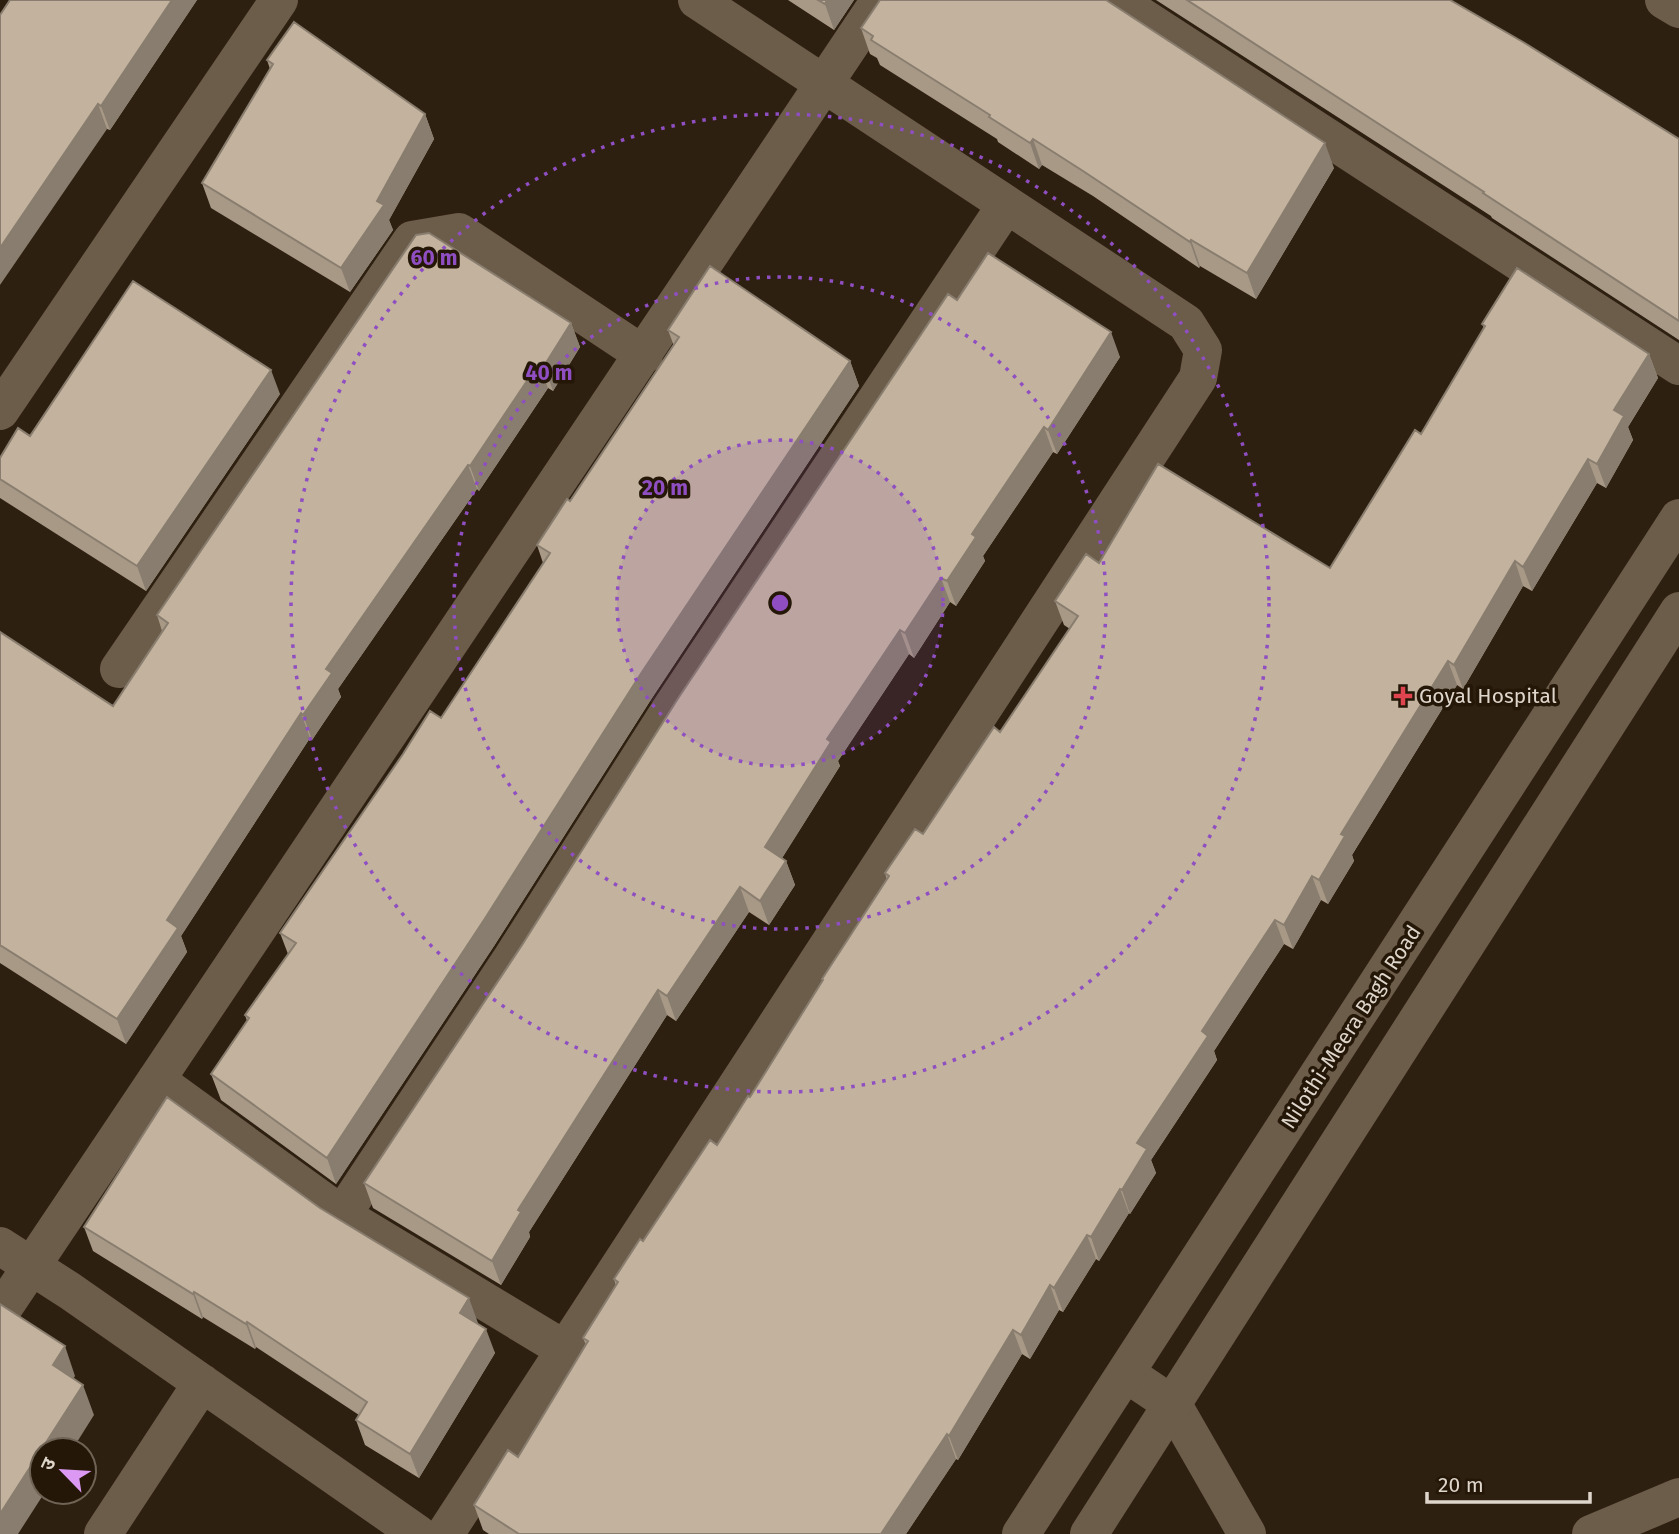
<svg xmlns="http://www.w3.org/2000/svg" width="1679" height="1534" font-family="'Fira Sans','Noto Sans Devanagari',sans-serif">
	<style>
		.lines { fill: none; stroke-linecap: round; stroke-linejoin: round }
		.minor { stroke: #6c5c4a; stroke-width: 38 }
		.tertiary { stroke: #6c5c4a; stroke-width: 38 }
		.wall { fill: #a89987 }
		.shaded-wall { fill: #887d6e }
		.building { fill: #c3b29d; stroke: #887d6e; stroke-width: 2 }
		.ring { fill: none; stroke: #8f4ec1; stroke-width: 3.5; stroke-dasharray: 3.5 7 }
		.health-dot { fill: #e0444e; stroke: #241707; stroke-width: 2.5 }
		.labels { text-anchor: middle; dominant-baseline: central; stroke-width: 7; stroke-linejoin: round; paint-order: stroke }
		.poi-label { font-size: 21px; fill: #ded5cb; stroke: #241707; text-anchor: start }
		.street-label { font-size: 21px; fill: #ded5cb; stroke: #241707 }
		.centre { fill: #8f4ec1; stroke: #241707; stroke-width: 3.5 }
		.ring-label { font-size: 21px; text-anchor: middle; font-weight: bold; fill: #8f4ec1; stroke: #241707; stroke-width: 7; stroke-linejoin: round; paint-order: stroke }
	</style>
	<rect width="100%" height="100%" fill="#2e2010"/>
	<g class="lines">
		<!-- minor -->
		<path class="minor" d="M1116,0L1679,366
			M0,411L279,0
			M119,669L412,240L459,232L644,355
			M156,1080L342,1215L564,1349
			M342,1215L512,958L670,710L1006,205
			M0,1246L70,1291L418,1534
			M0,1313L880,0
			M1127,1374L1173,1405L1247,1534
			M103,1534L202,1383
			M445,1534L1198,378L1203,350L1186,323L697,0
			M1591,1534L1679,1497"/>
		<!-- tertiary -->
		<path class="tertiary" d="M1664,0L1679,9
			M1021,1534L1679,518
			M1089,1534L1679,611"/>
	</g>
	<!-- wall -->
	<path class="wall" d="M10,0H197L110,130L107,129Z
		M788,0H854L834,30Z
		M1156,0H1450L1679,139V340L1492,218L1491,216Z
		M861,28L1334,168L1256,299L1200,266L1199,268L1093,196L1042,165L1039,169L998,142L997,139L880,65L877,58L870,54Z
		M267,60L425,114L434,139L389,220L393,230L350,292L211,208L202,183L270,69Z
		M957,300L1120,357L1057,454L1053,452L983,556L985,561L956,606L950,602L914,658L909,654L838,761L840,766L782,858L786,861L795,885L769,925L749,912L676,1021L667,1015L529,1232L530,1237L501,1285L373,1208L364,1183Z
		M571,323L580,347L553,391L548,388L479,491L477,489L338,689L341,697L312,740L310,738L181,936L187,952L126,1044L0,963V632L113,706L162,631L157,615Z
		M1482,324L1649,354L1658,378L1628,427L1633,440L1606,488L1597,483L1532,591L1523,586L1463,689L1457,685L1352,855L1354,861L1328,904L1321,900L1293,949L1284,944L1214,1051L1217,1060L1151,1160L1156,1173L1130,1214L1129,1213L1099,1261L1096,1259L1063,1312L1059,1310L1030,1359L1022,1354L958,1460L956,1459L906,1534H489L483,1530L474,1505L518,1457L586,1345L583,1338L616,1286L614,1279L717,1145L750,1097L823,981L822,979L887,880L885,873L923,834L1000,732L1070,629L1064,625L1055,601L1099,563L1330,568L1421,434L1484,328Z
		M668,330L850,361L859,386L652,698L494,946L336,1184L221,1100L211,1074L247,1021L245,1015L288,954L280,933L441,718L543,563L537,545L570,501L674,346Z
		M280,394L146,591L0,498V458L30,436Z
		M84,1227L478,1323V1324L495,1353L419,1478L365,1445L356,1420L359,1415L256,1347L255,1349L203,1317L202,1319L93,1251Z"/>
	<!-- shaded-wall -->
	<path class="shaded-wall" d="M172,0H197L110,130L101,106Z
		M827,0H854L834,30L825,4Z
		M98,104L107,129L0,285V248Z
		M425,114L434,139L389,220L393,230L350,292L341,268L377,201Z
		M1033,139L1042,165L1039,169L1030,143Z
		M1325,143L1334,168L1256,299L1247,273Z
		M1191,240L1200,266L1199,268L1190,242Z
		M571,323L580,347L553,391L544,366Z
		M1111,332L1120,357L1057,454L1048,430Z
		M1649,354L1658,378L1628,427L1633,440L1606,488L1597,464L1614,410Z
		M850,361L859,386L652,698L494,946L336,1184L327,1158L642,672Z
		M539,363L548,388L479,491L470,466Z
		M271,370L280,394L146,591L137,566Z
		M1044,427L1053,452L983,556L985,561L956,606L947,581L972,534Z
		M1588,459L1597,483L1532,591L1523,567Z
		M468,465L477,489L338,689L341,697L312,740L303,715L326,669Z
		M1515,561L1523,586L1463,689L1454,665Z
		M941,578L950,602L914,658L905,633Z
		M900,630L909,654L838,761L840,766L774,871L765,847L827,739Z
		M1448,661L1457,685L1352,855L1354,861L1328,904L1319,880L1341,834Z
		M301,713L310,738L181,936L187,952L126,1044L117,1019L167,920Z
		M786,861L795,885L769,925L760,901Z
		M1312,876L1321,900L1293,949L1284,925Z
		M740,887L749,912L676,1021L667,996Z
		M1275,920L1284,944L1214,1051L1217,1060L1151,1160L1156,1173L1130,1214L1122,1190L1137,1143L1202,1031Z
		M658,990L667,1015L529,1232L530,1237L501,1285L492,1261L518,1210Z
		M1120,1189L1129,1213L1099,1261L1091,1237Z
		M1087,1235L1096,1259L1063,1312L1054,1288Z
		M1050,1285L1059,1310L1030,1359L1021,1335Z
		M194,1292L203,1317L202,1319L193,1294Z
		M469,1298L478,1323L469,1338L460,1313Z
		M247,1322L256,1347L255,1349L246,1324Z
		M486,1329L495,1353L419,1478L410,1454Z
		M1013,1330L1022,1354L958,1460L949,1436Z
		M65,1346L75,1376L64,1395L53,1365Z
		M83,1385L94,1415L72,1450H42V1492H45L18,1534H0V1514Z
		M947,1434L956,1459L906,1534H881Z"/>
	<!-- building -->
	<path class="building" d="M10,0H172L101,106L98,104L0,248V15Z
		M818,0H827L825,4Z
		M880,0H1106L1325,143L1247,273L1191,240L1190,242L1083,171L1033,139L1030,143L989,117L990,115L871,40L873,36L861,28Z
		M1187,0H1450L1523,42L1679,139V321L1483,193L1484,192Z
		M294,22L425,114L377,201L384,205L341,268L202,183L273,64L267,60Z
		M429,233L571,323L544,366L539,363L470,466L468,465L326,669L332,673L303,715L301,713L167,920L178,928L117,1019L0,945V632L113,706L168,623L157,615L416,235Z
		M988,253L1111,332L1048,430L1044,427L972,534L976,537L947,581L941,578L905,633L900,630L827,739L831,742L765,847L786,861L760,901L740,887L667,996L658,990L518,1210L521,1212L492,1261L364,1183L522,945L679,697L948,294L957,300Z
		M710,266L850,361L642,672L484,920L327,1158L211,1074L249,1018L245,1015L296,943L280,933L403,754L430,711L441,718L550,553L537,545L567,499L570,501L679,337L668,330Z
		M1517,268L1649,354L1614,410L1624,416L1597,464L1588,459L1523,567L1515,561L1454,665L1448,661L1341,834L1345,836L1319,880L1312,876L1284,925L1275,920L1202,1031L1208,1036L1137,1143L1147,1149L1122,1190L1120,1189L1091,1237L1087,1235L1054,1288L1050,1285L1021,1335L1013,1330L949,1436L947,1434L881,1534H519L474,1505L508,1450L518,1457L588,1341L583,1338L618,1282L614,1279L640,1239L643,1241L710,1140L717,1145L748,1096L750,1097L823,980L822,979L889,876L885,873L915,829L923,834L994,727L1000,732L1078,616L1055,601L1086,554L1099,563L1158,464L1330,568L1415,430L1421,434L1485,326L1482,324Z
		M133,281L271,370L137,566L0,479V458L18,428L30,436Z
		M167,1097L320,1208L469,1298L460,1313L486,1329L410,1454L356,1420L367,1402L247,1322L246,1324L194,1292L193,1294L84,1227Z
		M0,1304L65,1346L53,1365L83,1385L0,1514Z"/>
	<!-- distance rings -->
	<circle cx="780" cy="603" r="163" fill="#8f4ec1" fill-opacity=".12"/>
	<g class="ring">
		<circle cx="780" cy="603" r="163"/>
		<circle cx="780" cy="603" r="326"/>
		<circle cx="780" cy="603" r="489"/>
	</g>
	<!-- markers -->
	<path class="health-dot" d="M1399.5 685.5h7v7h7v7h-7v7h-7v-7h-7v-7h7z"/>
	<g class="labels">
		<!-- poi labels -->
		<g class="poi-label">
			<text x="1419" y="696">Goyal Hospital</text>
		</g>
		<!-- street labels -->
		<g class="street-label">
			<text transform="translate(1351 1027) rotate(-57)">Nilothi-Meera Bagh Road</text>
		</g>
	</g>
	<circle cx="780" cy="603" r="10" class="centre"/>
	<g class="ring-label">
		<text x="434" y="265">60 m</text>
		<text x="549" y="380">40 m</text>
		<text x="665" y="495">20 m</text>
	</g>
	<!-- north arrow -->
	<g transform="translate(63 1471) rotate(295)"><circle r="33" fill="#241707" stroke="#6e6355" stroke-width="2"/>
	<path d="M0-5L12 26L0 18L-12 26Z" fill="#dc99f4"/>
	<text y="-10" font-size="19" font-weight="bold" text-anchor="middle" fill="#ded5cb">उ</text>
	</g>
	<!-- scale -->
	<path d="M1427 1492v10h163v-10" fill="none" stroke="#ded5cb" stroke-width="3.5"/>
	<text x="1438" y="1492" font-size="21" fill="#ded5cb" stroke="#241707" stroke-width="5" paint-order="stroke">20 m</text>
</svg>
